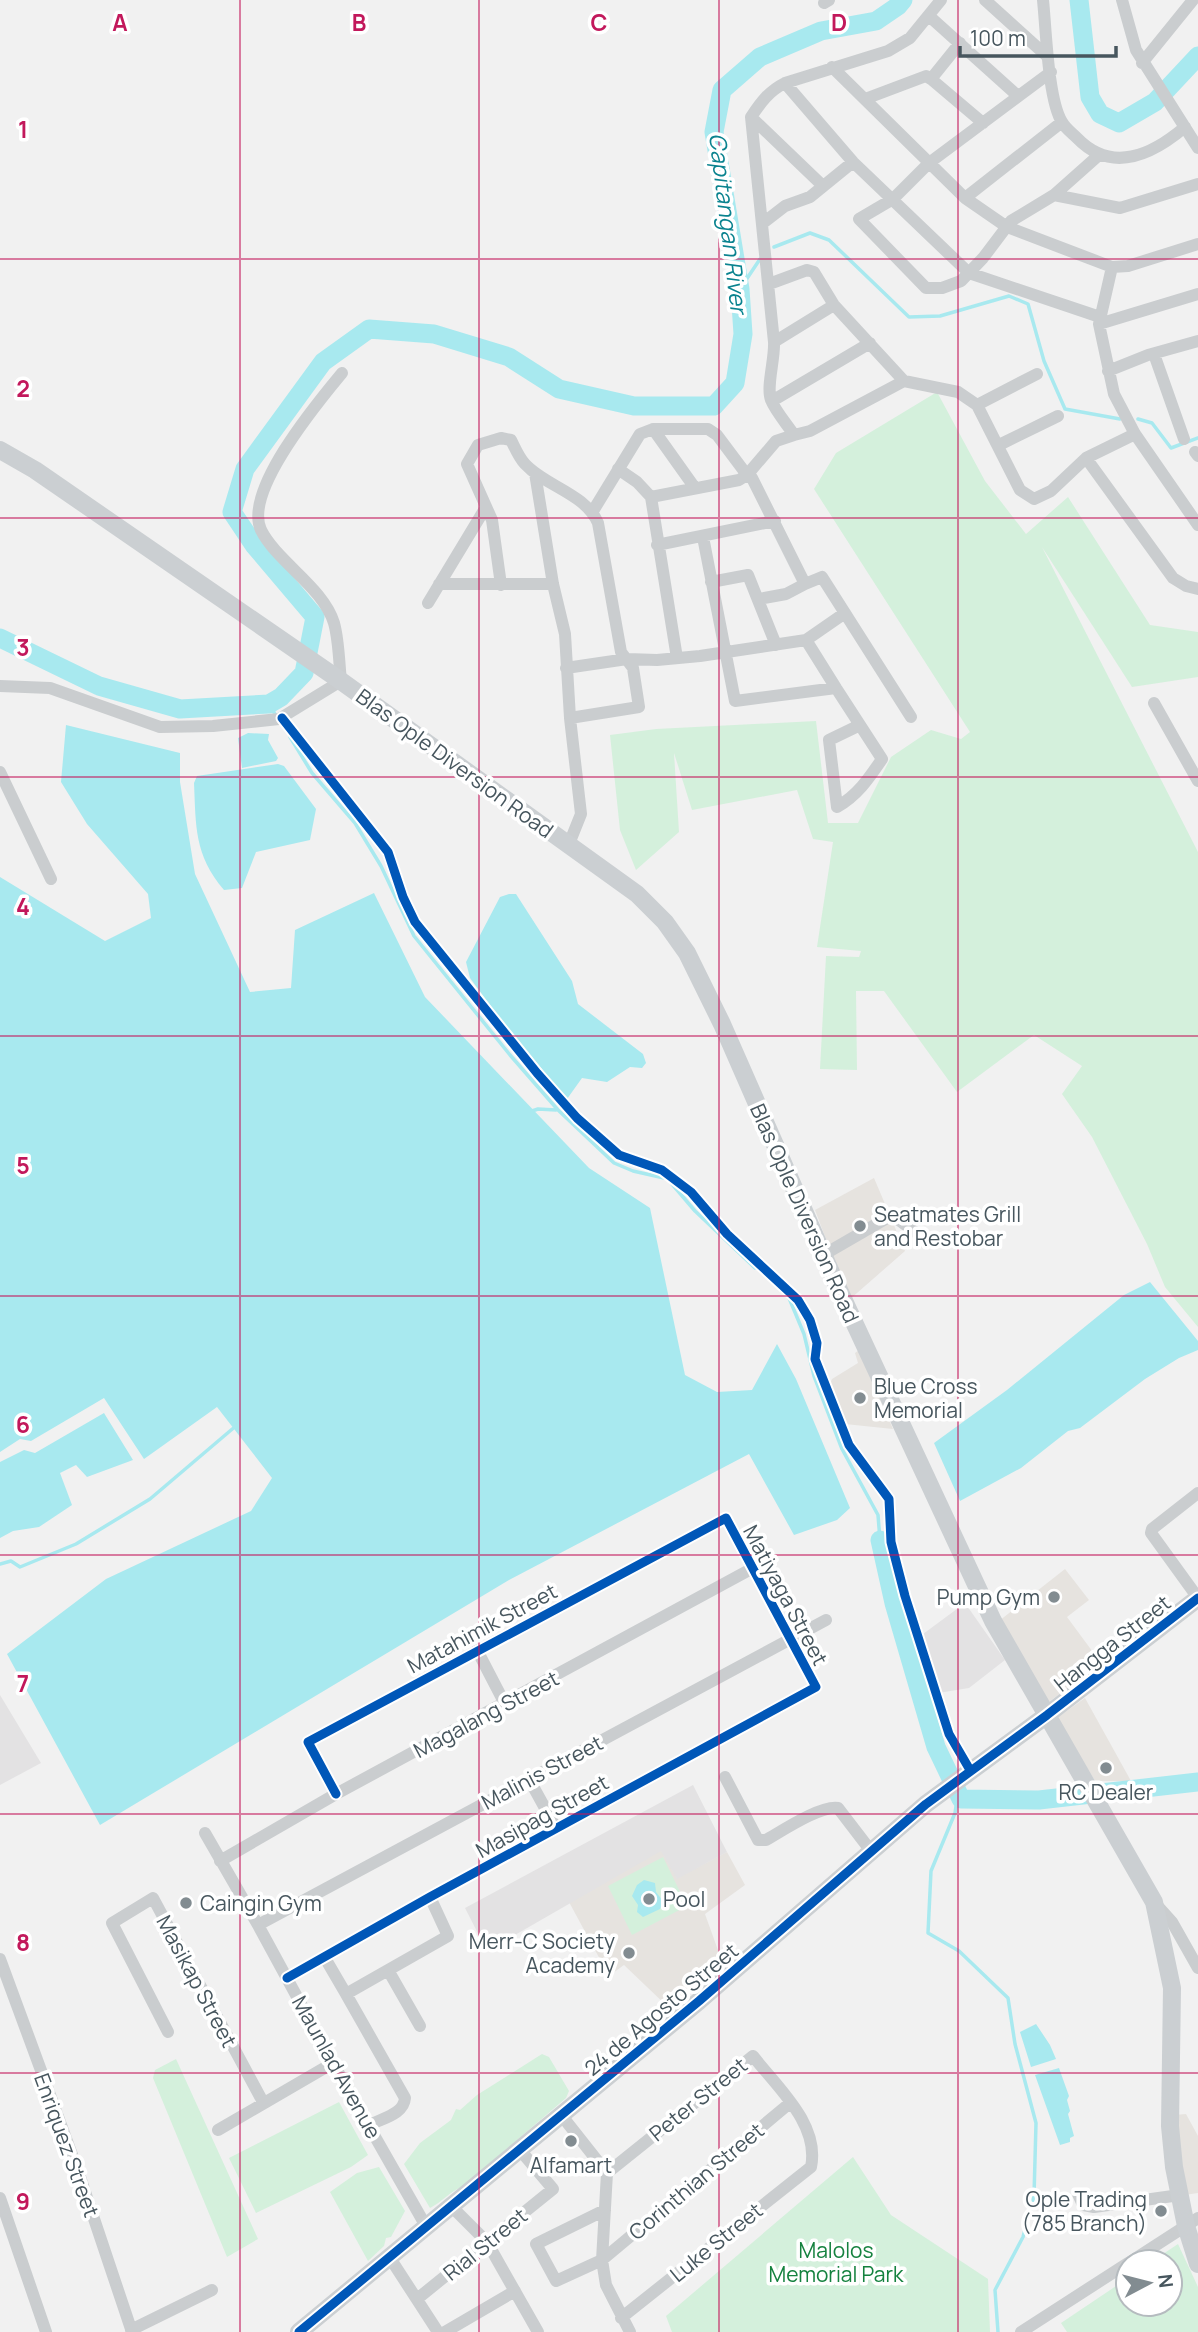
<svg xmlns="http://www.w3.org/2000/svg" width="1198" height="2332" font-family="Manrope,sans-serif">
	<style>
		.commercial { fill: #e6e3df }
		.education { fill: #e3e2e3 }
		.green { fill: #d4f0dc }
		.water { fill: #a8e9ef }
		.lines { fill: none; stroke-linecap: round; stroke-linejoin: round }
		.stream { stroke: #a8e9ef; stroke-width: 3.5 }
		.river { stroke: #a8e9ef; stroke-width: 19 }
		.street { stroke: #cacdcf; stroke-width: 12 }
		.secondary { stroke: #cbcfd2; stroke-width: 18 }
		.cycleway-casing { stroke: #fff; stroke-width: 13 }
		.cycleway { stroke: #0057b8; stroke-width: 9 }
		.grid { fill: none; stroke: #c2185b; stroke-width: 2; stroke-opacity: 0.55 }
		.poi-dot { fill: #828c91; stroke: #fff; stroke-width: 2.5 }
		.labels { text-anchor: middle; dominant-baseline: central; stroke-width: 7; stroke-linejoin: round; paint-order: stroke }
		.street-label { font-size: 21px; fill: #47565e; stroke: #fff }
		.poi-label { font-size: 21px; fill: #47565e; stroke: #fff; text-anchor: start }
		.park-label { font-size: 21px; fill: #15823f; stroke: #fff }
		.water-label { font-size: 23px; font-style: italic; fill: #0a838f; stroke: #fff }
		.grid-label { font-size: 23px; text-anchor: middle; font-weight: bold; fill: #c2185b; stroke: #fff; stroke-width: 7; stroke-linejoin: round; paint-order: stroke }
	</style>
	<rect width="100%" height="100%" fill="#f1f1f1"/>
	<!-- commercial -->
	<path class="commercial" d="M874,1178L905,1251L849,1300L815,1210Z
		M859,1350L893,1429L845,1424L830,1384L832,1379L858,1363L855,1353Z
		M1065,1569L1089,1600L1067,1617L1101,1663L1046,1704L999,1621Z
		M1085,1698L1131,1781H1095L1057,1718Z
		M661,1850L677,1878L727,1852L745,1885L705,1914L724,1967L669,2008L624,1965L609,1976L569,1902Z
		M1186,2114L1198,2136V2193L1184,2195L1174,2115Z"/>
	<!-- education -->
	<path class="education" d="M965,1603L1005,1660L969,1688L938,1693L933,1665L919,1637Z
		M0,1695L41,1763L0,1785Z
		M693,1785L727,1852L677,1879L661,1851L487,1951L465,1908Z"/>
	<!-- green -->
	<path class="green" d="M937,392L985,481L1026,534L1068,497L1150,625L1198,632V677L1132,687L1042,547L1198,852V1327L1165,1287L1147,1244L1092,1137L1062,1094L1082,1066L1034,1035L957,1092L884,991H856L857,1070L820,1069L826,956L859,957L861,951L817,947L833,842L813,839L797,790L692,810L674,753L679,832L636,870L620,830L610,735L656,729L816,721L828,823H858L891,757L931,730L961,739L970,732L814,489L836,453Z
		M663,1857L687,1906L632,1935L608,1886Z
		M542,2054L549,2057L569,2091L566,2098L462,2187C449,2192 442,2202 430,2208L404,2164L420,2143L451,2120L456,2109L460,2110L477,2095Z
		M176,2059L258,2239L227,2257L153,2078L155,2070Z
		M339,2102L368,2155L351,2167L256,2213L229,2158Z
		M853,2157L891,2215L988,2279L990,2332H672L666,2316Z
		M379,2167L405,2211L391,2237L386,2238L384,2246L368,2261L330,2192L357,2173Z
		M1178,2244L1198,2287V2332H1067L1061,2323L1128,2278V2304H1170V2262H1151Z"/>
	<!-- water -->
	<path class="water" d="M66,725L180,753V782L195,874L250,992L291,988L295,930L374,893L425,997L589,1168L650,1208L685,1375L717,1392L752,1390L777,1344L796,1379L850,1508L837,1520L794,1535L749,1454L509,1580L100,1825L7,1654L106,1579L251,1511L272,1478L217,1407L144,1459L104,1398L31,1441L20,1439L0,1452V877L105,941L151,918L148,894L87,824L61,782Z
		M248,733L269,734L268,740L278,758L276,761L242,768L238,738Z
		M278,764L284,766L316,809L310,840L256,852L242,888L224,890C194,855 196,826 194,783L197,776Z
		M509,894H516L572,981L578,1004L643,1054L646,1063L642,1068L630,1067L607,1082L582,1078L567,1099L501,1020L470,978L466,962L500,897Z
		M1150,1282L1198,1341V1350L1179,1358L1145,1379L1080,1428L1068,1431L1021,1468L960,1501L934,1443L1007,1390L1124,1295Z
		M104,1413L133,1460L87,1477L76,1465L60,1473L72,1505L39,1527L13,1531L0,1538V1462L24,1450L35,1453Z
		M644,1880L655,1883L656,1892L663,1901L660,1909L643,1917L637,1912L638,1905L632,1896L637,1885Z
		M1036,2024L1050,2045L1056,2059L1031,2067L1020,2032Z
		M1059,2068L1069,2096L1067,2100L1070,2111L1068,2114L1074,2136L1070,2138V2142L1060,2145L1035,2075Z"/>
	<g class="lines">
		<!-- stream -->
		<path class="stream" d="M774,247L810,233L829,240L909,317L940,316L1009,296L1028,304L1044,361L1065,409L1120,419
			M740,289L760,259
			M1138,419L1152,423L1171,448L1198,438
			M269,704L276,716
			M290,737L312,773L355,823L381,866L414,936L510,1055L558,1110L614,1163L633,1171L664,1178
			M532,1111L538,1109L556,1110
			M672,1184L695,1211L755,1268
			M789,1298L804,1334L814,1376L842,1449L878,1515L880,1540
			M0,1564L11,1561L20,1567L76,1544L150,1499L237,1425
			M958,1793L955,1813L931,1871L928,1933L959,1951L1008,1998L1015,2044L1036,2123L1034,2196L1023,2237L995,2290L998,2332"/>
		<!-- river -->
		<path class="river" d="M1079,0L1090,97L1100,114L1119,123L1155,102L1198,56
			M0,638L99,686L180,709L269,704L281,697L304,673L315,617L254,545L232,512L245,469L323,362L369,329L434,334L509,357L559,389L634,406H714L735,383L743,334L740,289L714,132L722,90L760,57L821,31L876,21L898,6L903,0
			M880,1540L894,1603L936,1747L961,1799L1039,1800L1198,1782"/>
		<!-- street -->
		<path class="street" d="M985,0L1048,57
			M1043,0C1046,28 1048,100 1062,122C1065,128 1072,133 1077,138C1112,174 1152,155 1185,127
			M1122,0L1136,50L1198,148
			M824,3L829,0
			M929,16L1018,96
			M1142,63L1193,0
			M832,67L965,198L1007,227L1112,267L1128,266L1198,244
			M1051,72L929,163L893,199L859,219L926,288H942L961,281L983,258L1011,221L1054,195L1099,155
			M931,79L983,123
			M785,83L853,162L969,273L1100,317
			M865,99L926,76L931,79L960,43
			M751,117L823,186
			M1054,195L1120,208L1198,184
			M965,198L1062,122
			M763,223L785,206L810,197L853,162
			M1112,267L1099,324L1114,394L1135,434L1198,525
			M769,284L807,270L814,272L834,305L904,381L958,392L977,405L1020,490L1034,499L1051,491L1086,458L1135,434
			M1099,324L1198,294
			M774,342L834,305
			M1154,354L1184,439
			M1108,371L1148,355L1198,341
			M904,381L810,431L794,435C787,424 776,412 771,400C766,387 775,359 774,342L751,117C761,102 769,91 785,83L888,51L910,38L941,0
			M772,401L870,343
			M977,405L1037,374
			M653,429L695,488
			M999,445L1058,416
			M1195,452L1198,456
			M1086,458L1173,578L1186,586L1198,589
			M618,469L637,482L651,497L677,658
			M535,473L553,584L565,634L570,718L581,814L569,844
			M651,497L739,480L747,475L776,441L794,435
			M593,511L640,434L653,429H708L717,435L747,475L752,478L805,584L822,577L911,717
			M703,537L735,701L836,688L882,759C869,778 858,795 837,807L829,740L860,725
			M657,545L775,521
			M711,582L748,575L776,645
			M439,584H553
			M501,585L492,520L467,464L478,445L501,438L511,440C515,448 519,458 525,464C545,486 586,494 598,523L621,652L633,668L639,707L570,718
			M759,599L786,594L805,584
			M428,603L486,507
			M806,640L836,688
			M566,668L627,659L657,660L700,656L806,640L845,613
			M0,686L50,688L160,727L213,726L279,719L341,681C339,663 339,641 334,623C323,587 277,562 261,530C243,491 318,402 342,373
			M1154,703L1198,781
			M282,718L388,852L403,897L415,922L537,1073L577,1118L619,1155L662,1170L691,1192L727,1234L798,1300L810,1320L817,1343L815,1359L849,1445L889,1499L891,1542L905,1596L949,1734L970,1770
			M0,772L51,879
			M823,1255L887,1218H896L915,1232
			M1198,1598L1151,1533L1152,1529L1198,1493
			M477,1650L505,1704
			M725,1777L758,1840H766C782,1831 821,1805 838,1808L871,1851
			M529,1779L556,1828
			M205,1833L258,1925L333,2063L427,2228
			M220,1861L336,1794L753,1568
			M1154,1902L1172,1922L1198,1968
			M258,1925L826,1620
			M325,1958L346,1994
			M0,1959L78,2171L132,2332
			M388,1970L420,2026
			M287,1978L430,1897L816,1687L726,1518L308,1742L336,1794
			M168,2032L112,1923L153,1898L263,2102
			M562,2116L607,2173L602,2260L606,2285L630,2332
			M370,2125C383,2118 404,2114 405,2098L346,1994L448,1936L430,1897
			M218,2130L333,2063
			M607,2173L753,2056C777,2087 820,2124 811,2167L621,2318
			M1078,2194L1083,2205L1094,2207L1180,2195
			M0,2198L46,2332
			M452,2207L487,2242L538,2332
			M605,2210L536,2244L556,2281L602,2260L790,2103
			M390,2258L438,2332
			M1130,2262L1198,2218
			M417,2299L553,2189L520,2150
			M131,2330L212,2290
			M445,2332L515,2291
			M1021,2332L1128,2263"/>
		<!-- secondary -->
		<path class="secondary" d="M0,450L35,470L341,681L637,894L665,922L687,953L722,1024L833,1277L993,1621L1154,1902L1172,1988L1170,2126L1174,2167L1186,2226L1198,2264
			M299,2332L699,2001L926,1804L1047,1715L1198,1598"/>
		<!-- cycleway casing -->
		<g class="cycleway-casing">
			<path id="cycleway" d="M282,718L388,852L403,897L415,922L537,1073L577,1118L619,1155L662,1170L691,1192L727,1234L798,1300L810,1320L817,1343L815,1359L849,1445L889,1499L891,1542L905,1596L949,1734L970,1770
				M287,1978L430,1897L816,1687L726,1518L308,1742L336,1794
				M299,2332L699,2001L926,1804L1047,1715L1198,1598"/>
		</g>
		<!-- cycleway -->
		<use href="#cycleway" class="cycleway"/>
	</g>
	<!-- grid -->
	<path class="grid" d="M240,0V2332M479,0V2332M719,0V2332M958,0V2332M0,259H1198M0,518H1198M0,777H1198M0,1036H1198M0,1296H1198M0,1555H1198M0,1814H1198M0,2073H1198"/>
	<!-- markers -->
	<g class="poi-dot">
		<circle cx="860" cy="1226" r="7"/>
		<circle cx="860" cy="1398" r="7"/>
		<circle cx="1054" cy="1597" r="7"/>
		<circle cx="1106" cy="1768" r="7"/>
		<circle cx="649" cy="1899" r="7"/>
		<circle cx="186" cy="1903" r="7"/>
		<circle cx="629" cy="1953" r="7"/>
		<circle cx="571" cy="2141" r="7"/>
		<circle cx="1161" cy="2211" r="7"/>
	</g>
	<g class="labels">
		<!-- street labels -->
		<g class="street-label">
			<text transform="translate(455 763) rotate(36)">Blas Ople Diversion Road</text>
			<text transform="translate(805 1213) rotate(66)">Blas Ople Diversion Road</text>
			<text transform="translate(786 1595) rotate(62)">Matiyaga Street</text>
			<text transform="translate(482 1628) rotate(-28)">Matahimik Street</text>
			<text transform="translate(1112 1643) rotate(-38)">Hangga Street</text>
			<text transform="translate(486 1714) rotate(-28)">Magalang Street</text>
			<text transform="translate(542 1772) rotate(-28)">Malinis Street</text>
			<text transform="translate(542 1816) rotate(-29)">Masipag Street</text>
			<text transform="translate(197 1981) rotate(62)">Masikap Street</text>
			<text transform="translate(661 2009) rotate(-40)">24 de Agosto Street</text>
			<text transform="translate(337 2067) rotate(61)">Maunlad Avenue</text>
			<text transform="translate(698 2099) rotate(-39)">Peter Street</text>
			<text transform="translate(67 2145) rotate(70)">Enriquez Street</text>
			<text transform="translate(696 2181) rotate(-40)">Corinthian Street</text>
			<text transform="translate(716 2242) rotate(-39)">Luke Street</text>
			<text transform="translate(485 2244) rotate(-39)">Rial Street</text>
		</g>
		<!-- poi labels -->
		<g class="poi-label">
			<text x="874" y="1214">Seatmates Grill<tspan x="874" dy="24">and Restobar</tspan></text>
			<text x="874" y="1386">Blue Cross<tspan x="874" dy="24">Memorial</tspan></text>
			<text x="1040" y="1597" text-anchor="end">Pump Gym</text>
			<text x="1106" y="1792" text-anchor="middle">RC Dealer</text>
			<text x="663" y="1899">Pool</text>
			<text x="200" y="1903">Caingin Gym</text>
			<text x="615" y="1941" text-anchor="end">Merr-C Society<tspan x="615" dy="24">Academy</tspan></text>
			<text x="571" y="2165" text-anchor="middle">Alfamart</text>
			<text x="1147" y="2199" text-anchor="end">Ople Trading<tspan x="1147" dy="24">(785 Branch)</tspan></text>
		</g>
		<!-- park labels -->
		<g class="park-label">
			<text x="836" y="2250">Malolos<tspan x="836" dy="24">Memorial Park</tspan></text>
		</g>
		<!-- water labels -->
		<g class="water-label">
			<text transform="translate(729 223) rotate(83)">Capitangan River</text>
		</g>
	</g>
	<g class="grid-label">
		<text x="120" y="31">A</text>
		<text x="359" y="31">B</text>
		<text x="599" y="31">C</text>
		<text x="839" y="31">D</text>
		<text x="23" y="138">1</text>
		<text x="23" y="397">2</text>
		<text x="23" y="656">3</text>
		<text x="23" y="915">4</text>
		<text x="23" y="1174">5</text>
		<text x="23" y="1433">6</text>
		<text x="23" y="1692">7</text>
		<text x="23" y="1951">8</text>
		<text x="23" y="2210">9</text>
	</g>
	<!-- north arrow -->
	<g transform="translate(1149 2283) rotate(83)"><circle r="33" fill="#ffffff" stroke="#b5bbbf" stroke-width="2"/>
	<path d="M0-5L12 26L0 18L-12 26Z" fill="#828c91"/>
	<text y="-10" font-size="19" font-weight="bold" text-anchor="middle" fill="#47565e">N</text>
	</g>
	<!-- scale -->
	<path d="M960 46v10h156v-10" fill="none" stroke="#47565e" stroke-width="3.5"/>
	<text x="970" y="46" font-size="21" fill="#47565e" stroke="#ffffff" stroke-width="5" paint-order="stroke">100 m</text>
</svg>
